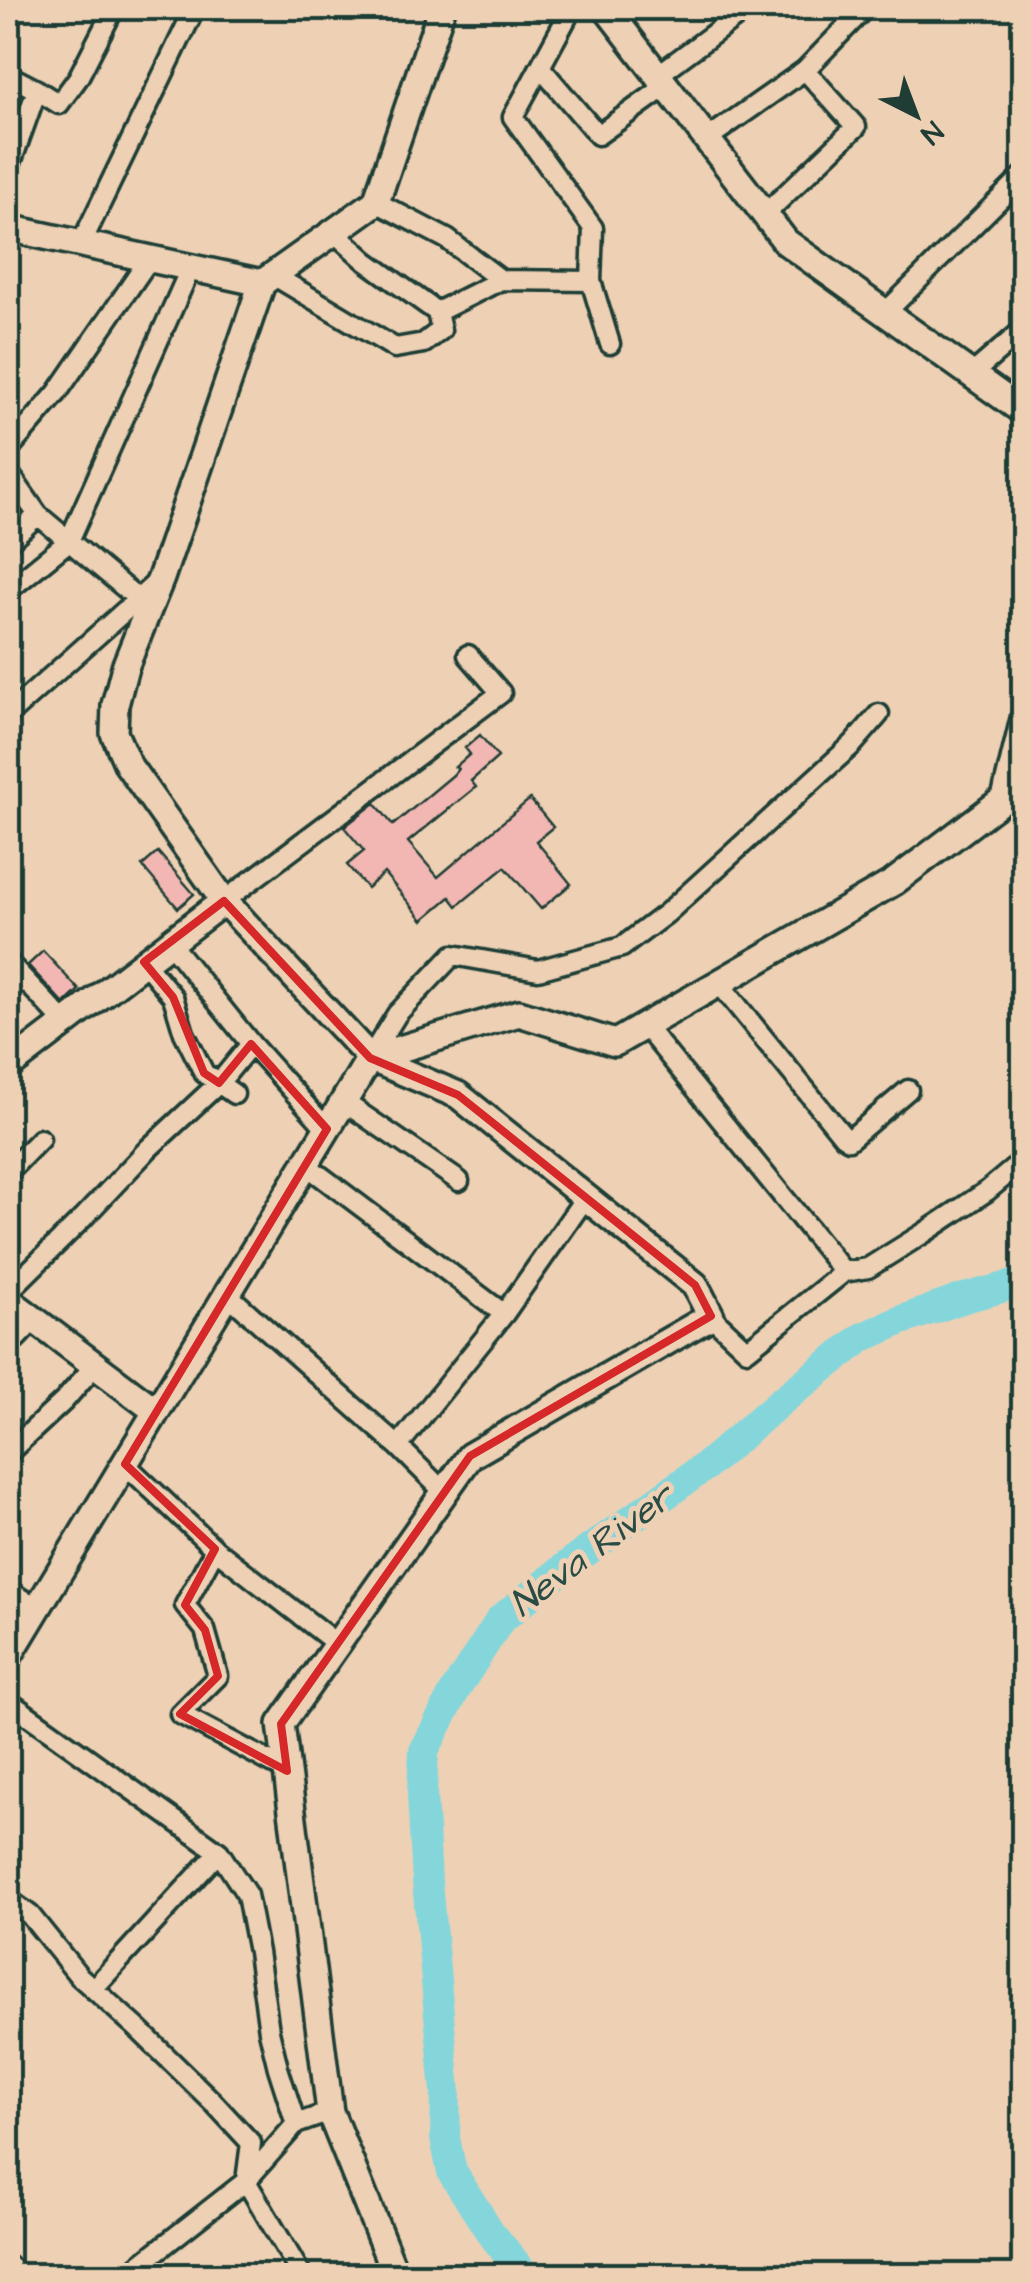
<svg xmlns="http://www.w3.org/2000/svg" width="1031" height="2283" font-family="'Architects Daughter',sans-serif">
	<style>
		.lines { fill: none; stroke-linecap: round; stroke-linejoin: round }
		.river { stroke: #84d6db; stroke-width: 30 }
		.building { fill: #f3b7b3; stroke: #1f3d34; stroke-width: 2.5 }
		.street-casing { stroke: #1f3d34; stroke-width: 25 }
		.secondary-casing { stroke: #1f3d34; stroke-width: 32 }
		.street { stroke: #eed1b5; stroke-width: 18 }
		.secondary { stroke: #eed1b5; stroke-width: 25 }
		.marked { fill: none; stroke: #d62828; stroke-width: 8; stroke-linejoin: round }
		.labels { text-anchor: middle; dominant-baseline: central; stroke-width: 10; stroke-linejoin: round; paint-order: stroke }
		.water-label { font-size: 38px; font-style: italic; fill: #294c45; stroke: #eed1b5 }
	</style>
	<rect width="100%" height="100%" fill="#eed1b5"/>
	<filter id="ink" filterUnits="userSpaceOnUse"><feTurbulence type="fractalNoise" baseFrequency=".01" numOctaves="2"/><feDisplacementMap in="SourceGraphic" scale="20" xChannelSelector="R" yChannelSelector="G"/><feConvolveMatrix kernelMatrix="1 2 1 2 8 2 1 2 1" color-interpolation-filters="sRGB"/></filter>
	<g filter="url(#ink)">
		<g class="lines">
			<!-- river -->
			<path class="river" d="M526,2276L490,2232L452,2172L445,2138L446,2092L427,1881L422,1795L424,1751L456,1689L500,1620L569,1564L707,1465L780,1402L863,1337L902,1320L964,1298L1024,1282"/>
		</g>
		<!-- building -->
		<path class="building" d="M480,735L498,757L471,781L476,787L408,842L438,877L530,799L553,827L536,841L571,884L541,909L505,867L457,906L450,897L423,920L384,873L367,888L347,865L364,851L344,827L375,803L393,825L453,775L458,769L455,767L470,754L465,748Z
			M158,852L194,894L178,908L142,866Z
			M43,951L79,990L64,1004L28,965Z"/>
		<g class="lines">
			<!-- street casing -->
			<g class="street-casing">
				<path id="street" d="M572,8L513,117L593,228L591,281L610,344
					M540,67L598,135L666,86
					M8,75L37,90
					M658,75L748,8
					M707,139L805,70L865,8
					M8,171L37,90L59,104L78,78L114,8
					M376,202L447,239L501,280L591,281
					M765,214L856,127L805,70
					M334,232L366,261L437,312L501,280
					M81,244L195,8
					M273,275L395,348L424,343L441,330L437,312
					M885,313L1024,175
					M971,375L1024,329
					M8,450L57,393L150,258
					M8,472L38,515
					M8,542L38,515L138,599
					M11,588L69,541L191,267
					M8,715L157,582
					M224,901L501,693L468,655
					M169,942L251,1044L327,1129
					M8,962L65,1023
					M144,962L173,997L184,1033L204,1073L234,1094
					M719,983L843,1136L849,1140L908,1090
					M645,1026L844,1272L868,1268L924,1233L987,1191L1024,1160
					M370,1058L397,1014L453,955L538,970L622,947L667,913L853,744L879,714
					M344,1102L459,1181
					M306,1165L504,1314L585,1198
					M8,1172L40,1139
					M8,1292L83,1218L149,1148L219,1083L251,1044
					M227,1294L398,1446
					M711,1316L747,1350L844,1272
					M8,1347L34,1320
					M8,1453L64,1401L95,1365
					M125,1464L215,1549L337,1644
					M444,1492L398,1446L504,1314
					M215,1549L185,1605L205,1630L218,1676L180,1714L287,1771
					M8,1590L37,1609
					M8,1701L219,1852
					M8,1899L30,1915L79,1976L136,2027L214,2103L251,2143L246,2181L302,2276
					M93,1989L219,1852L247,1895L258,1952L269,2031L278,2068L296,2124L330,2112
					M125,2276L246,2181L296,2124"/>
			</g>
			<!-- secondary casing -->
			<g class="secondary-casing">
				<path id="secondary" d="M442,8L376,202L262,283L161,578L125,667L115,705L114,733L128,765L224,901L370,1058L519,1013L615,1043L894,882L1005,798L1024,719
					M606,8L786,242L1024,412
					M8,228L262,283
					M8,1067L224,901
					M8,1300L156,1411
					M8,1657L370,1058L458,1095L695,1285L711,1316L470,1456L281,1724L330,2112L396,2276
					M8,2270L12,2276"/>
			</g>
			<!-- street -->
			<use href="#street" class="street"/>
			<!-- secondary -->
			<use href="#secondary" class="secondary"/>
		</g>
	</g>
	<!-- marked area -->
	<path class="marked" d="M224,901L370,1058L458,1095L695,1285L711,1316L470,1456L281,1724L287,1771L180,1714L218,1676L205,1630L185,1605L215,1549L125,1464L327,1129L251,1044L219,1083L204,1073L173,997L144,962Z"/>
	<g class="labels">
		<!-- water labels -->
		<g class="water-label">
			<text transform="translate(592 1551) rotate(-37)">Neva River</text>
		</g>
	</g>
	<!-- margin -->
	<rect width="1031" height="2283" fill="none" stroke="#eed1b5" stroke-width="40"/>
	<rect x="20" y="20" width="991" height="2243" fill="none" stroke="#1f3d34" stroke-width="4" filter="url(#ink)"/>
	<!-- north arrow -->
	<g transform="translate(916 115) rotate(138)" stroke="#eed1b5" stroke-width="8" paint-order="stroke">
	<path d="M0-8L18 38L0 25L-18 38Z" fill="#1f3d34"/>
	<text y="-15" font-size="28" font-weight="bold" text-anchor="middle" fill="#1f3d34">N</text>
	</g>
</svg>
